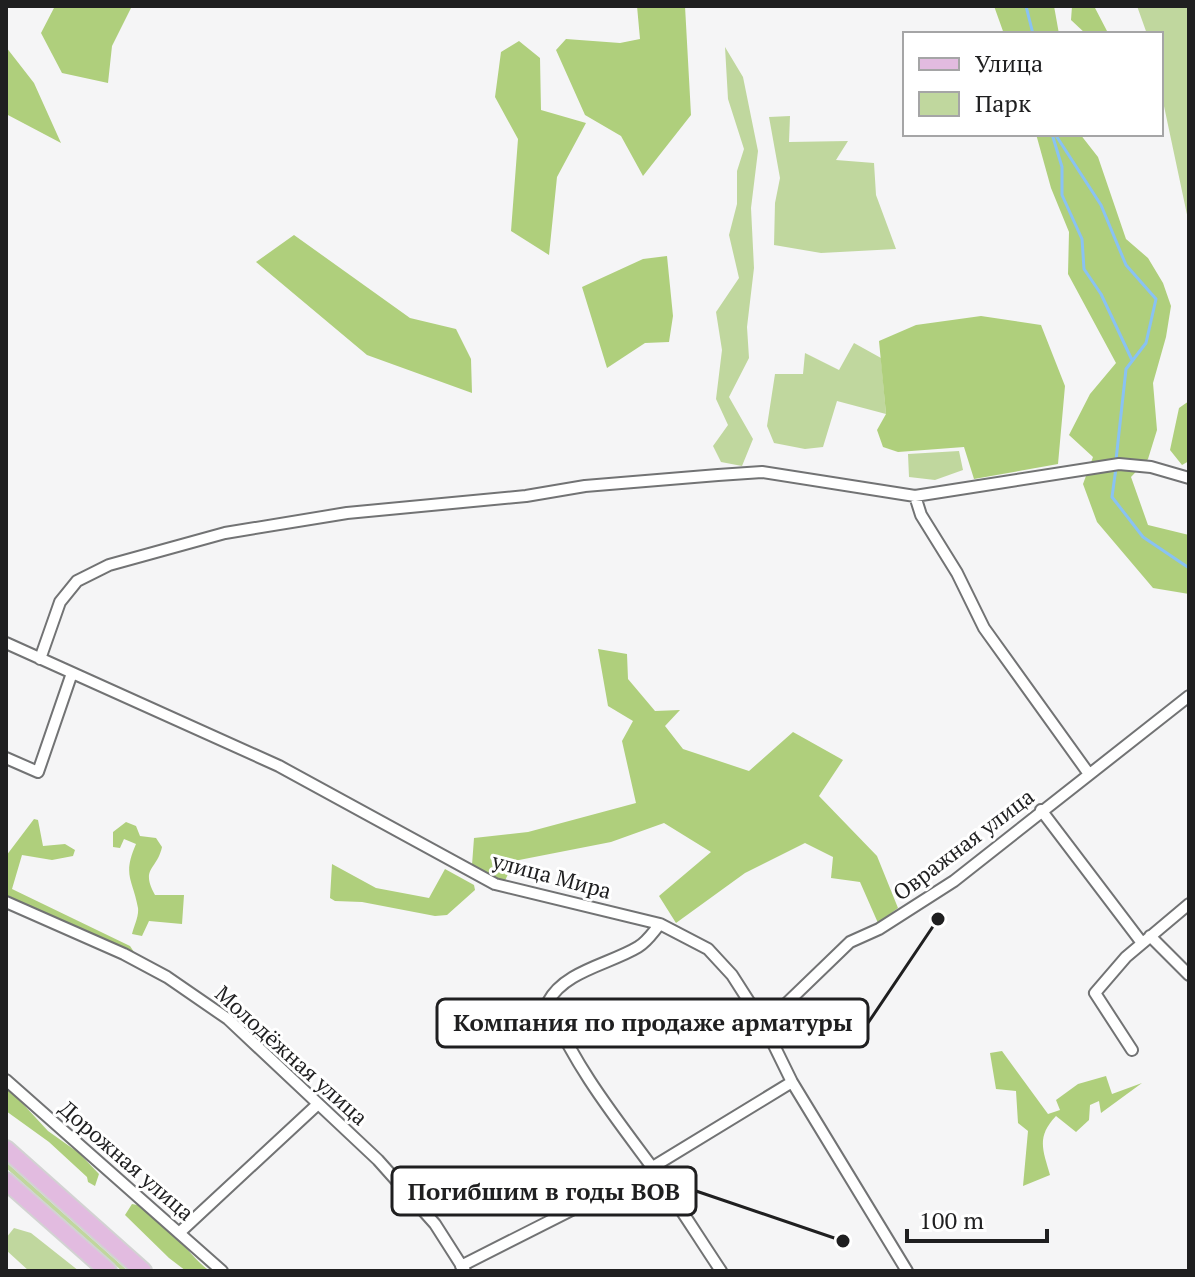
<svg xmlns="http://www.w3.org/2000/svg" width="1195" height="1277" font-family="'PT Serif',serif">
	<style>
		.green { fill: #c0d79e }
		.forest { fill: #afcf7c }
		.lines { fill: none; stroke-linecap: round; stroke-linejoin: round }
		.stream { stroke: #89c2f3; stroke-width: 3 }
		.minor-casing { stroke: #727374; stroke-width: 14 }
		.primary-casing { stroke: #d2d2d2; stroke-width: 20 }
		.minor { stroke: #fff; stroke-width: 10 }
		.primary { stroke: #e2bbe0; stroke-width: 16 }
		.labels { text-anchor: middle; dominant-baseline: central; stroke-width: 6; stroke-linejoin: round; paint-order: stroke }
		.street-label { font-size: 22px; fill: #1f1f20; stroke: #fff }
		.leader { fill: none; stroke: #1f1f20; stroke-width: 3 }
		.callout-dot { fill: #1f1f20; stroke: #fff; stroke-width: 3 }
		.callout { fill: #fff; stroke: #1f1f20; stroke-width: 3 }
		.callout-label { font-size: 24px; text-anchor: middle; font-weight: bold; fill: #1f1f20 }
	</style>
	<rect width="100%" height="100%" fill="#f5f5f6"/>
	<!-- green -->
	<path class="green" d="M1137,6H1189V224L1161,92V34H1147Z
		M725,47L743,77L758,151L751,208L754,268L747,327L749,358L729,397L753,439L742,466L721,462L713,446L728,425L716,399L722,350L716,312L739,278L729,235L737,204V171L744,149L728,99Z
		M790,116L789,142L848,141L836,160L874,163L876,195L896,249L821,253L774,245L775,203L780,178L769,117Z
		M854,343L881,358L886,414L837,401L823,447L805,449L774,443L767,426L775,374H803L805,353L839,370Z
		M959,451L963,470L935,480L909,477L908,454Z
		M6,1162L128,1271H122L6,1168Z
		M14,1228L31,1233L79,1271H29L6,1250V1238Z"/>
	<!-- forest -->
	<path class="forest" d="M55,6H132L112,46L108,83L62,73L41,33Z
		M637,6H685L691,115L643,176L621,136L585,115L556,50L566,39L620,43L640,39Z
		M994,6H1054L1059,34H1004Z
		M1072,6H1094L1107,31L1105,34H1086L1071,20Z
		M519,41L540,58L541,110L586,123L557,177L549,255L511,231L518,139L495,97L501,52Z
		M6,47L34,83L61,143L6,114Z
		M1036,134H1080L1098,157L1126,239L1148,258L1163,283L1171,306L1166,337L1153,383L1157,430L1148,459L1131,477L1148,525L1189,535V594L1153,588L1097,522L1083,484L1093,457L1069,435L1090,394L1116,363L1068,274L1069,232L1051,188Z
		M294,235L410,318L456,329L471,359L472,393L367,355L256,262Z
		M667,256L673,316L669,342L645,343L607,368L582,287L643,259Z
		M981,316L1041,325L1065,386L1058,464L974,479L964,447L898,452L883,447L877,430L886,414L879,341L916,325Z
		M1189,401V461L1182,465L1170,450L1179,408Z
		M598,649L627,654L628,679L655,711L680,710L665,726L683,749L749,771L793,732L843,760L819,796L877,856L898,908L878,923L860,882L831,878L833,857L805,843L745,873L676,923L659,896L711,852L664,823L611,842L514,861L503,885L472,865L474,838L528,832L636,803L622,741L633,721L608,706Z
		M34,819L38,820L43,846L65,844L75,850L73,856L52,860L22,855L12,889L130,946L136,955L6,898V856Z
		M126,822L136,826L140,836L156,838L162,847C157,870 140,868 155,895H184L182,924L149,921L142,936L132,934C134,926 139,916 138,908C133,879 122,876 136,844L124,839L120,848L113,847V832Z
		M332,864L376,888L429,898L445,869L474,885L475,890L447,915L435,916L362,902L335,901L330,898Z
		M1002,1051L1048,1114L1060,1110L1056,1100L1078,1084L1106,1076L1112,1094L1142,1083L1101,1113L1099,1101L1090,1105L1089,1120L1076,1132L1056,1116C1036,1137 1043,1150 1050,1175L1023,1186L1028,1131L1018,1123L1016,1091L996,1089L990,1053Z
		M6,1090L11,1091L48,1131L79,1153L99,1174L95,1186L88,1182L87,1177L49,1142L6,1111Z
		M132,1204C161,1207 186,1255 210,1271H186L169,1258L125,1215Z"/>
	<g class="lines">
		<!-- stream -->
		<path class="stream" d="M1026,6L1033,34
			M1052,134L1062,167V195L1082,239L1084,269L1101,294L1132,360
			M1055,134L1101,205L1126,265L1156,299L1146,343L1126,369L1116,460
			M1116,468L1112,497L1143,537L1189,568"/>
		<!-- minor casing -->
		<g class="minor-casing">
			<path id="minor" d="M915,496L921,515L957,573L984,628L1089,774
				M6,643L279,766L495,884L660,924L708,949L732,975L764,1025L792,1082L907,1271
				M40,659L60,602L77,581L109,565L225,533L347,513L526,496L585,486L718,475L762,472L915,496L1119,464L1151,467L1189,478
				M6,758L38,772L72,673
				M1041,810L1142,943
				M6,902L124,954L167,977L228,1019L378,1160L435,1224L465,1271
				M660,924C653,932 648,941 638,947C610,964 564,971 548,1002C572,1062 611,1112 649,1163C674,1198 697,1235 721,1271
				M1150,936L1189,975
				M764,1025L850,942L879,929L954,881L1189,696
				M1132,1050L1095,993L1126,957L1189,904
				M6,1080L222,1271
				M179,1233L318,1104
				M461,1266L633,1179L792,1082"/>
		</g>
		<!-- primary casing -->
		<g class="primary-casing">
			<path id="primary" d="M6,1149L143,1271
				M6,1181L108,1271"/>
		</g>
		<!-- minor -->
		<use href="#minor" class="minor"/>
		<!-- primary -->
		<use href="#primary" class="primary"/>
	</g>
	<g class="labels">
		<!-- street labels -->
		<g class="street-label">
			<text transform="translate(963 844) rotate(-37)">Овражная улица</text>
			<text transform="translate(552 875) rotate(15)">улица Мира</text>
			<text transform="translate(292 1055) rotate(42)">Молодёжная улица</text>
			<text transform="translate(127 1160) rotate(41)">Дорожная улица</text>
		</g>
	</g>
	<!-- callouts -->
	<path class="leader" d="M938 919L868 1023M843 1241L696 1191"/>
	<g class="callout-dot">
		<circle cx="938" cy="919" r="8"/>
		<circle cx="843" cy="1241" r="8"/>
	</g>
	<g class="callout">
		<rect x="437" y="999" width="431" height="48" rx="8"/>
		<rect x="392" y="1167" width="304" height="48" rx="8"/>
	</g>
	<g class="callout-label">
		<text x="653" y="1031">Компания по продаже арматуры</text>
		<text x="544" y="1200">Погибшим в годы ВОВ</text>
	</g>
	<!-- border -->
	<rect width="1195" height="1277" fill="none" stroke="#1f1f20" stroke-width="16"/>
	<!-- legend -->
	<rect x="903" y="32" width="260" height="104" fill="#ffffff" stroke="#a5a5a6" stroke-width="2"/>
	<rect x="919" y="58" width="40" height="12" fill="#e2bbe0" stroke="#a5a5a6" stroke-width="2"/>
	<text x="975" y="72" font-size="24" fill="#1f1f20">Улица</text>
	<rect x="919" y="92" width="40" height="24" fill="#c0d79e" stroke="#a5a5a6" stroke-width="2"/>
	<text x="975" y="112" font-size="24" fill="#1f1f20">Парк</text>
	<!-- scale -->
	<path d="M907 1229v12h140v-12" fill="none" stroke="#1f1f20" stroke-width="4"/>
	<text x="919" y="1229" font-size="24" fill="#1f1f20" stroke="#ffffff" stroke-width="6" paint-order="stroke">100 m</text>
</svg>
